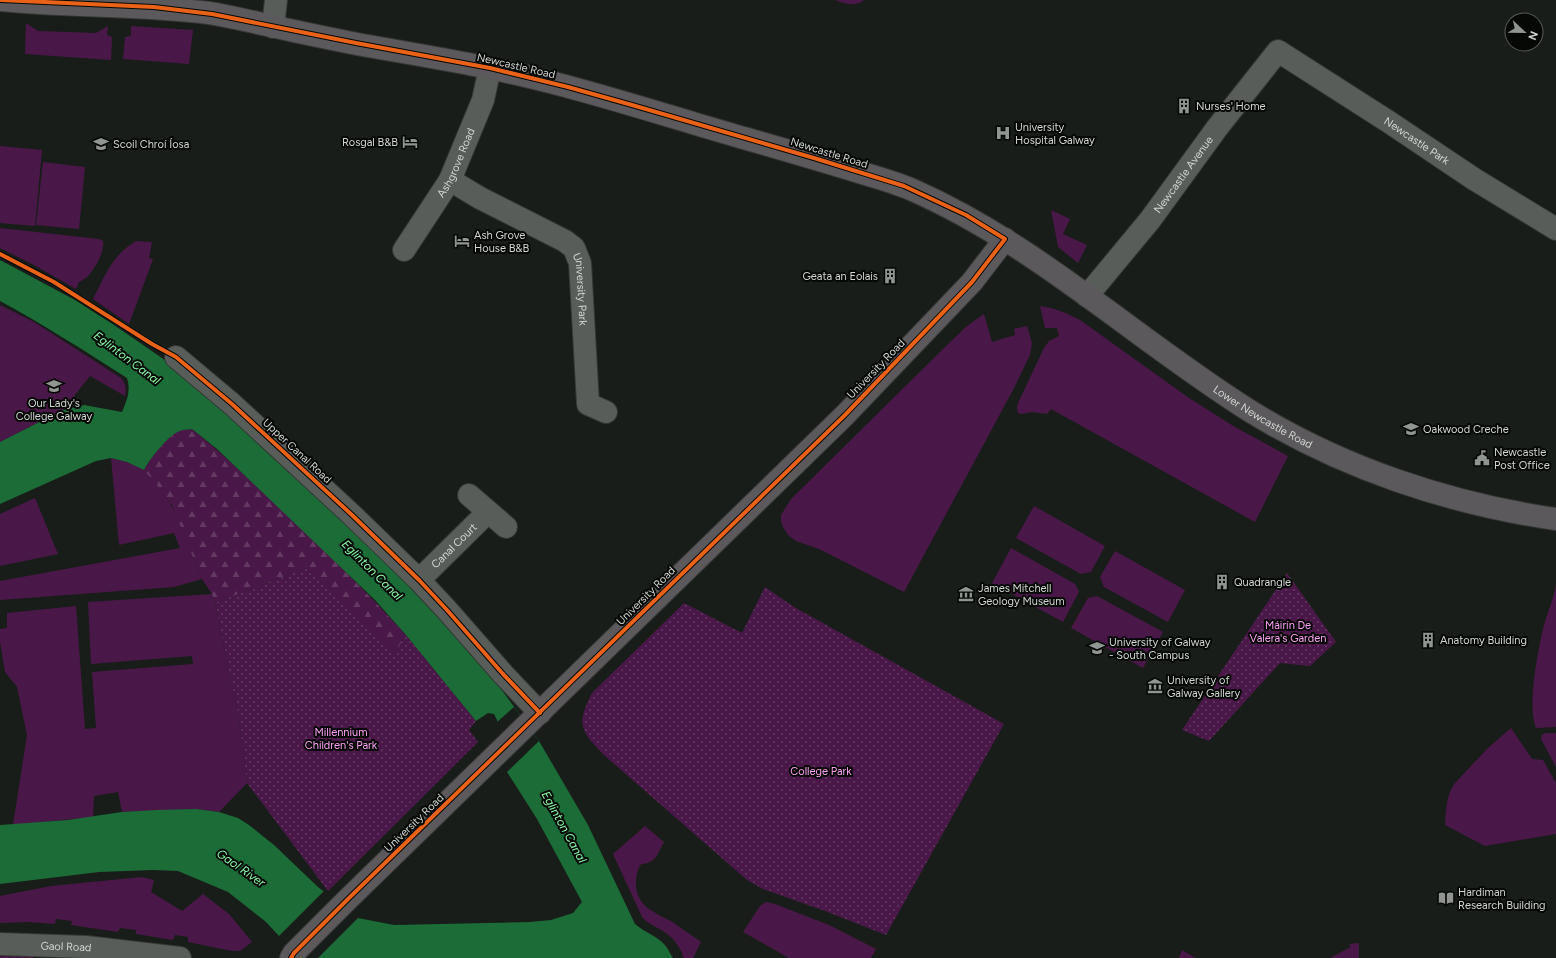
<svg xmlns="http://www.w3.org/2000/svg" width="1556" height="958" font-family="Figtree,sans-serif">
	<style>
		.green { fill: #4a1848 }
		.forest { fill: url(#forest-firs) }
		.park { fill: url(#park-dots) }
		.water { fill: #1b6c37 }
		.pier { fill: #181d19 }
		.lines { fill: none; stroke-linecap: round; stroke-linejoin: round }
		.minor-casing { stroke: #353835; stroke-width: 24 }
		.major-casing { stroke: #353835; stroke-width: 24 }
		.minor { stroke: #595d5a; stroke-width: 22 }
		.major { stroke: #5c595c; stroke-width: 22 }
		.cycleway-casing { stroke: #050805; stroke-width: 6 }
		.cycleway { stroke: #ea6118; stroke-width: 4 }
		.labels { text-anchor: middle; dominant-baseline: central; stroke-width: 4; stroke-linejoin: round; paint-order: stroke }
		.street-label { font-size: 11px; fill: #d1d6d2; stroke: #050805 }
		.poi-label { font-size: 11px; fill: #d1d6d2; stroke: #050805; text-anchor: start }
		.park-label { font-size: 11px; fill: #fda0f5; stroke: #050805 }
		.water-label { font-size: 12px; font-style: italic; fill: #8bf9a6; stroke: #050805 }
	</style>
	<defs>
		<pattern id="forest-firs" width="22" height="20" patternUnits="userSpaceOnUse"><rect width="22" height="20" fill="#4a1848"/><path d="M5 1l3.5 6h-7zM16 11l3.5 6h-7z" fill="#633962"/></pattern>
		<pattern id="park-dots" width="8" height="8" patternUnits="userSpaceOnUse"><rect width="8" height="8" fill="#4a1848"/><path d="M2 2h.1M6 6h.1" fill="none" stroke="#633962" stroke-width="1.8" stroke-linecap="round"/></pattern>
	</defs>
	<rect width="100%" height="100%" fill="#181d19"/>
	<!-- green -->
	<path class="green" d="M835,0H864C856,7 845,4 835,0Z
		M26,23L38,31L96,33L108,26L107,35L112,37L111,60L25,54Z
		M131,26L193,30L189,64L123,59L125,37L131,36Z
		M0,146L42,150L35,226L0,223Z
		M43,162L85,167L79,229L36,225Z
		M1051,210L1070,219L1063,234L1087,245L1078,263L1058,247Z
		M0,228L99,239L103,241C105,251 95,269 87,277C85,279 82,280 79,282L76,289L34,265L0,248Z
		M136,241L152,242L149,258L153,259L129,324L93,299C105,276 112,255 136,241Z
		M0,305L34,322L121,378C126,384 126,389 125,396L90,376L63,410L0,442Z
		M1040,306C1055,308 1067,313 1080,320L1189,398L1235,427L1288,456L1255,522L1051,409L1047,414L1032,412L1022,414L1018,413L1017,408L1018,403L1044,348L1049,341L1059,336L1057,328H1045Z
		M984,314L992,342L1015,335L1014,329L1027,326L1032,343L1030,355L1013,390L904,592L819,549L796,541L788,535L783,527L781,521V515L791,499L943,349L967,326Z
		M111,458C121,461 136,463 145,471C175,497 187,543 202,579L174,587L0,600V581L180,548L174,533L119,545Z
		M35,498L58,554L0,566V514Z
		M1034,506L1105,546L1091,572L1081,574L1016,538Z
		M1011,548L1075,584L1079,592L1063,622L992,583Z
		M1115,551L1185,590L1168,622L1104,587L1100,577Z
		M1556,583V727L1536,728C1527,705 1538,650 1544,625C1548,611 1554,598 1556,583Z
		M212,594L215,603L239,718L247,783L219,812L196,809L122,812L118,792L94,796L93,817L13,825L27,735L17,687L5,672L0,642V629L7,628V613L76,606L85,729L96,728L92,672L193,664L192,656L91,664L88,602Z
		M1097,596L1163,632L1143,668L1071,628L1088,598Z
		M1511,728L1532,759L1543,760L1556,783V834L1485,846L1445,825C1446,810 1446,795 1455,783L1488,748Z
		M1545,733H1556V767L1541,739L1542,735Z
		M645,826L664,842C660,849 657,859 650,862C647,864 644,863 640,865C632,883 635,902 654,912C660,916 665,918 671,921C681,928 691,935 701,942L693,958H684C680,947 673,937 663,931C655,926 648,924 642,917L613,854Z
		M142,877L154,880L151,892L182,911L203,894L229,914L252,942L240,951H232L188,942V937L175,935L173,940L136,934V930L120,928L118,932L71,925L72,921L56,919L55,924L28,922L0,923V896L51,886Z
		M766,902L775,904L829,925L876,949L871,958H789L743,932L760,906Z
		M1359,943V958H1330L1351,947L1349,944Z
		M1182,950L1196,958H1180L1179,957Z
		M0,952L37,953L33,958H0Z"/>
	<!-- forest -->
	<path class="forest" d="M192,429C224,455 253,483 283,511C325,551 367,592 406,635L394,655L306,568L215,603L212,594L202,579L172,505L161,490L144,470C149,460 169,434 180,430C183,429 188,430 192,429Z"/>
	<!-- park -->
	<path class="park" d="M306,568L394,654L406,635L476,721L469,730L478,742L328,891L247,783L239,718L215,603Z
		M1287,573L1336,642L1310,666L1280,663L1209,741L1182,730Z
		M765,587L794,607L1004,724L886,935L825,911L763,889L747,880L604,755C580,730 576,725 592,693L684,603L742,633Z"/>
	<!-- water -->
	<path class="water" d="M0,260L75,300L114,325L178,369L347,520L471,648L539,741L588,825L635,924C644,932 657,936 664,944C668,948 670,954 673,958H306L279,936L266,922L228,892L178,871L153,870L99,872L0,884V825L68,820L122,812L157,810L196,809L219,812L238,818L249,825L274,845L318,887L358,918L394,925L530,922L551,920L573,913L582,902L537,819L507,772L497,720L494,714L488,713L476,721L406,635L375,600L217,449L192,429C189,430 183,429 180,431C169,434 149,460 144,470L127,462L111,458L96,461L0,504V442L63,410L84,405L122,412C127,400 131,391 127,378C85,351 44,325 0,301Z"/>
	<!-- pier -->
	<path class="pier" d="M514,707L539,741L506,773L496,723Z
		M325,890L359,917L318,958H303L278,937Z"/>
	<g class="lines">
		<!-- minor casing -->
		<g class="minor-casing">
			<g id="minor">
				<path d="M273,27L276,0"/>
				<path id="s1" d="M450,180L480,198L565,241L574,248L580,263L588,404L606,412"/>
				<path id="s2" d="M404,250L450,180L483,100L490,68"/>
				<path id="s3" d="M1087,296L1150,220L1217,128L1278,51L1389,122L1474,179L1556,229"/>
				<path d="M176,357L232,404L352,515L419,580L447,610L503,674L540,713"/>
				<path d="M469,495L506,527"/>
				<path id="s4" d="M419,580L488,512"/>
				<path id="s5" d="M0,944L86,947L180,958"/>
			</g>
		</g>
		<!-- major casing -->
		<g class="major-casing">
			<g id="major">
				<path id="s6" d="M1,0C70,7 140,4 209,13C229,16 248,21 267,25C297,32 327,38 357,44C401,52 445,59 489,68C568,84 645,109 723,132C768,145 814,158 859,172C878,178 897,183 915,191C1038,246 1137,340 1250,411C1342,468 1450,504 1556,519"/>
				<path d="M291,958L294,953L348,899L845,415L972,282L1005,239"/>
			</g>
		</g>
		<!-- minor -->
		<use href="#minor" class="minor"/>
		<!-- major -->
		<use href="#major" class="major"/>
		<!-- cycleway casing -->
		<g class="cycleway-casing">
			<path id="cycleway" d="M1,0L154,7L212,14L356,43L490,68L568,87L632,105L814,158L904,186L966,215L1005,239L972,282L845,415L348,899L294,953L291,958
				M0,254L54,282L152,344L176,357L232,404L352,515L419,580L447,610L503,674L540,713"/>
		</g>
		<!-- cycleway -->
		<use href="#cycleway" class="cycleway"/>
	</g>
	<!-- icons -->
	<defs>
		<g id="building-bare" transform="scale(1.2)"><path d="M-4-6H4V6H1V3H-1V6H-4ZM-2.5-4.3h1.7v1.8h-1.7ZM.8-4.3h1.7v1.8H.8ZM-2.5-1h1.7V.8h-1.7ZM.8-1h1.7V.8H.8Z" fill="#909591" stroke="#050805" stroke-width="2.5" paint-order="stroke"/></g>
		<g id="hospital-bare" transform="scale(1.2)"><path d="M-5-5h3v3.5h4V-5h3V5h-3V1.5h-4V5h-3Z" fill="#909591" stroke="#050805" stroke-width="2.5" paint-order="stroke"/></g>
		<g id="hotel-bare" transform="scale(1.2)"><path d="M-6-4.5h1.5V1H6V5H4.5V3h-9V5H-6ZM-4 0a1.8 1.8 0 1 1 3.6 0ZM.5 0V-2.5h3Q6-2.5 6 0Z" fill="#909591" stroke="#050805" stroke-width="2.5" paint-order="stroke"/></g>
		<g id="school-bare" transform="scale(1.2)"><path d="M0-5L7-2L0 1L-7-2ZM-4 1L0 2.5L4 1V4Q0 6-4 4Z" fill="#909591" stroke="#050805" stroke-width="2.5" paint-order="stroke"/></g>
		<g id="civic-bare" transform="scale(1.2)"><path d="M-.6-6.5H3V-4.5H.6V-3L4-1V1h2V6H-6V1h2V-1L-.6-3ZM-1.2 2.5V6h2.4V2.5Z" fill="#909591" stroke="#050805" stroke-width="2.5" paint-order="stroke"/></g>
		<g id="museum-bare" transform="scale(1.2)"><path d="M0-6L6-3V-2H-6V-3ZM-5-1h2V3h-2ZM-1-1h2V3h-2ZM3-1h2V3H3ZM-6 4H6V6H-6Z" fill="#909591" stroke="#050805" stroke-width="2.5" paint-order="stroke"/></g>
		<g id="university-bare" transform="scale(1.2)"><path d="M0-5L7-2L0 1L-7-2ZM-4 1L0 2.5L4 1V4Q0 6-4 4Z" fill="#909591" stroke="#050805" stroke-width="2.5" paint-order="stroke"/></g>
		<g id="library-bare" transform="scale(1.2)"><path d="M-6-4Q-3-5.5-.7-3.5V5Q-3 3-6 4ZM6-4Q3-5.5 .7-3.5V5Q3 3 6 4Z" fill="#909591" stroke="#050805" stroke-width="2.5" paint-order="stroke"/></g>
	</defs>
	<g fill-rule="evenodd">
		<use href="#building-bare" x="1184" y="106"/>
		<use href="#hospital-bare" x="1003" y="133"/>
		<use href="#hotel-bare" x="410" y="142"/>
		<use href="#school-bare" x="101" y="144"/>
		<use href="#hotel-bare" x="462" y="241"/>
		<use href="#building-bare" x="890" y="276"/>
		<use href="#school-bare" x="54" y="386"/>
		<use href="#school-bare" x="1411" y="429"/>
		<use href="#civic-bare" x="1482" y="458"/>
		<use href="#building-bare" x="1222" y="582"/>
		<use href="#museum-bare" x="966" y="594"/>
		<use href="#building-bare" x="1428" y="640"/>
		<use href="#university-bare" x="1097" y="648"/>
		<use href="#museum-bare" x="1155" y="686"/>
		<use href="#library-bare" x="1446" y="898"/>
	</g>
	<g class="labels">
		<!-- street labels -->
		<g class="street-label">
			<text transform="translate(516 66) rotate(13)">Newcastle Road</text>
			<text stroke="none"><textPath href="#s3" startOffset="476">Newcastle Park</textPath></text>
			<text transform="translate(829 153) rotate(17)">Newcastle Road</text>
			<text stroke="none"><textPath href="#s2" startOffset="102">Ashgrove Road</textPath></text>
			<text stroke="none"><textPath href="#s3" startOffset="155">Newcastle Avenue</textPath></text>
			<text stroke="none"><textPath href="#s1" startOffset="184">University Park</textPath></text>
			<text transform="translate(876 369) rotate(-46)">University Road</text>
			<text stroke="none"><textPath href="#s6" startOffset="1353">Lower Newcastle Road</textPath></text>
			<text transform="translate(297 451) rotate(43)">Upper Canal Road</text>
			<text stroke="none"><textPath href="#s4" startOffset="49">Canal Court</textPath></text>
			<text transform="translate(646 596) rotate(-45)">University Road</text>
			<text transform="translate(414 823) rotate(-44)">University Road</text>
			<text stroke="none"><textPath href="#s5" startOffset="66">Gaol Road</textPath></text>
		</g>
		<!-- poi labels -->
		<g class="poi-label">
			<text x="1196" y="106">Nurses' Home</text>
			<text x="1015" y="127">University<tspan x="1015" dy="13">Hospital Galway</tspan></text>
			<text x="398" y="142" text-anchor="end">Rosgal B&amp;B</text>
			<text x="113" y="144">Scoil Chroí Íosa</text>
			<text x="474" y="235">Ash Grove<tspan x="474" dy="13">House B&amp;B</tspan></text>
			<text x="878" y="276" text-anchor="end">Geata an Eolais</text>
			<text x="54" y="403" text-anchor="middle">Our Lady's<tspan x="54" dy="13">College Galway</tspan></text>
			<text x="1423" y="429">Oakwood Creche</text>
			<text x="1494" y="452">Newcastle<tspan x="1494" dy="13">Post Office</tspan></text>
			<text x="1234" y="582">Quadrangle</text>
			<text x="978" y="588">James Mitchell<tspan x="978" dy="13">Geology Museum</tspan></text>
			<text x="1440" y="640">Anatomy Building</text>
			<text x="1109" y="642">University of Galway<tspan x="1109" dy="13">- South Campus</tspan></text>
			<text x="1167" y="680">University of<tspan x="1167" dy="13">Galway Gallery</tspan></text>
			<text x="1458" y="892">Hardiman<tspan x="1458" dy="13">Research Building</tspan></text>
		</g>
		<!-- park labels -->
		<g class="park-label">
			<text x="1288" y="625">Máirín De<tspan x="1288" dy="13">Valera's Garden</tspan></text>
			<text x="341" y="732">Millennium<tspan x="341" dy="13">Children's Park</tspan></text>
			<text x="821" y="771">College Park</text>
		</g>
		<!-- water labels -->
		<g class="water-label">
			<text transform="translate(127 358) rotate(37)">Eglinton Canal</text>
			<text transform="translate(372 570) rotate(45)">Eglinton Canal</text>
			<text transform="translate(564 827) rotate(61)">Eglinton Canal</text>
			<text transform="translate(241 868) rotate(35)">Gaol River</text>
		</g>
	</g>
	<!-- north arrow -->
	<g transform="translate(1524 32) rotate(112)"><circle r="19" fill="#050805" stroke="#575a57"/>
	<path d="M0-3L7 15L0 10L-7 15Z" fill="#909591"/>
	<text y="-6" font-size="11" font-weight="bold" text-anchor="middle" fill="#d1d6d2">N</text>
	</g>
</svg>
